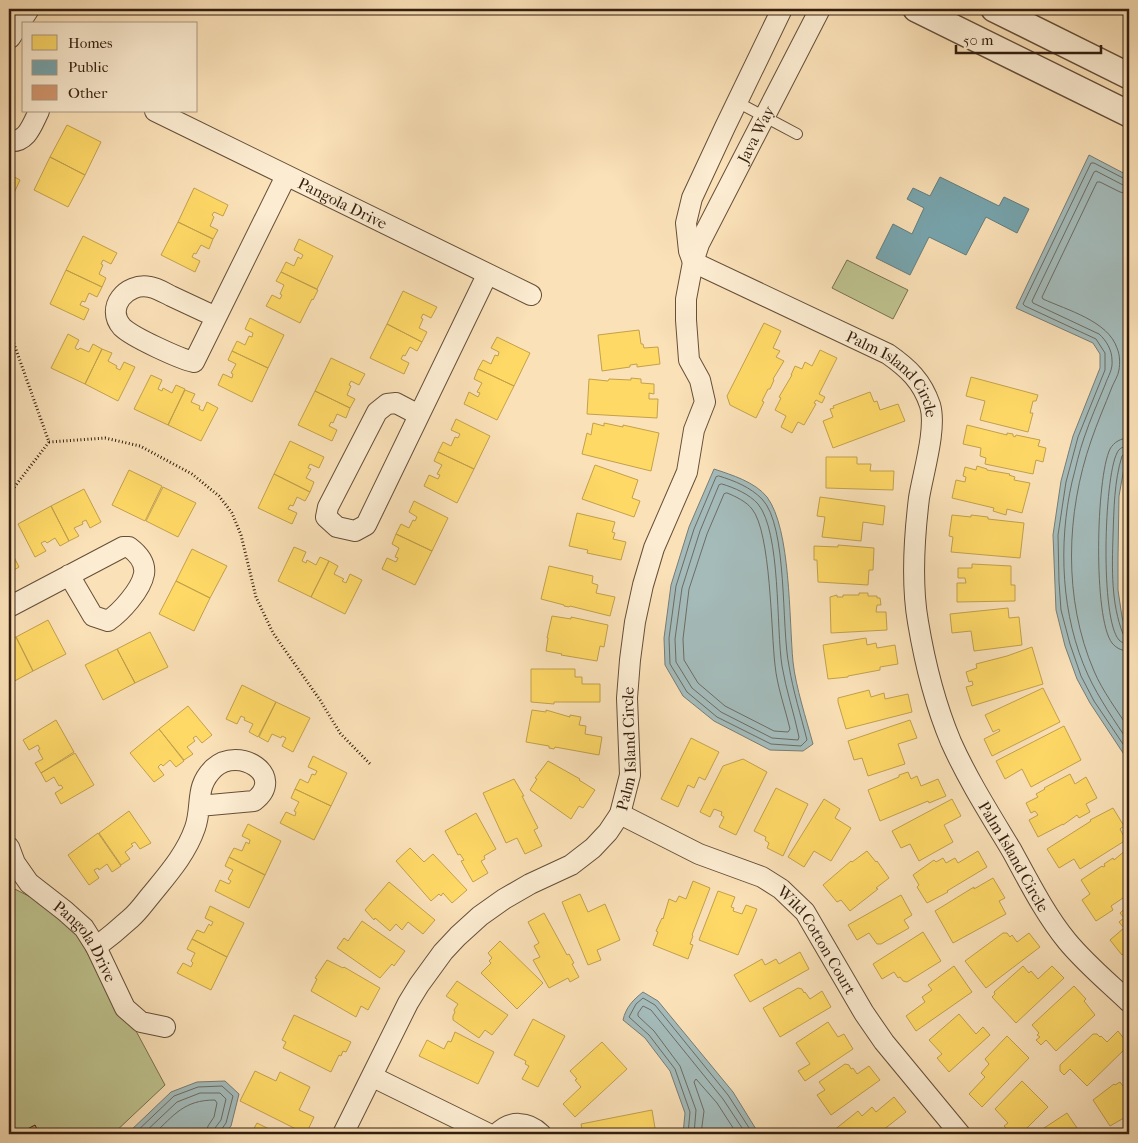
<svg xmlns="http://www.w3.org/2000/svg" width="1138" height="1143" font-family="'IM FELL French Canon',serif">
	<style>
		.green { fill: #bec38f; stroke: #78704f }
		.water { fill: #a4bbba; stroke: #777c76 }
		.homes { fill: #ffd966; stroke: #c2a14c }
		.public { fill: #76a5af; stroke: #627c7f }
		.lines { fill: none; stroke-linecap: round; stroke-linejoin: round }
		.shore { stroke: #6c6c64; stroke-width: 1 }
		.building { fill: #d4976e; stroke: #331e0f }
		.service-casing { stroke: #654f39; stroke-width: 12 }
		.minor-casing { stroke: #654f39; stroke-width: 22 }
		.tertiary-casing { stroke: #654f39; stroke-width: 28 }
		.path { stroke: #331e0f; stroke-width: 3; stroke-dasharray: 1 2.5; stroke-linecap: butt }
		.service { stroke: #fcecd1; stroke-width: 10 }
		.minor { stroke: #fcecd1; stroke-width: 20 }
		.tertiary { stroke: #fcecd1; stroke-width: 25 }
		.labels { text-anchor: middle; dominant-baseline: central; stroke-width: 5; stroke-linejoin: round; paint-order: stroke }
		.street-label { font-size: 16px; fill: #331e0f; stroke: #fcecd1 }
	</style>
	<rect width="100%" height="100%" fill="#fbe1b8"/>
	<filter id="stains"><feTurbulence type="fractalNoise" baseFrequency=".004" numOctaves="4"/><feColorMatrix values="0 0 0 0 .2 0 0 0 0 .09 0 0 0 0 .02 0 0 0 .5 -.17"/></filter>
	<radialGradient id="worn" r=".72"><stop offset=".6" stop-color="#630" stop-opacity="0"/><stop offset="1" stop-color="#630" stop-opacity=".3"/></radialGradient>
	<!-- green -->
	<path class="green" d="M847,260L908,290L893,319L832,288Z
		M9,886L77,921L165,1085L113,1134H9Z"/>
	<!-- water -->
	<path class="water" d="M1089,155L1129,176V449L1124,468L1119,496L1118,557V590L1122,617L1129,640V762L1090,703L1077,679L1065,646L1056,610L1053,535L1061,481L1073,436L1100,368V354L1093,343L1016,308Z
		M714,469C732,475 755,482 767,497C791,529 789,620 793,662C796,688 806,718 813,744L803,751L770,750L714,721L683,696L665,665L664,638L671,585L689,527Z
		M643,992L658,1001L733,1092L759,1134H683L685,1113L670,1071L645,1038L623,1020C626,1007 633,1000 643,992Z
		M225,1081L239,1094L231,1126L224,1134H127L171,1092L197,1082Z"/>
	<!-- homes -->
	<path class="homes" d="M67,125L101,142L85,175L50,157Z
		M50,157L85,175L68,207L34,190Z
		M9,174L20,180L9,204Z
		M194,188L228,205L223,216L214,212L212,215L214,217L210,226L218,230L213,239L178,222Z
		M178,222L213,239L209,249L201,245L196,254L194,253L192,257L200,261L195,272L161,255Z
		M83,236L117,253L111,264L103,260L101,264L103,265L99,274L106,278L102,287L66,270Z
		M299,239L333,256L317,289L281,272L286,262L294,266L298,257L301,259L303,255L294,250Z
		M66,270L102,287L97,297L89,293L85,302L82,301L80,305L89,309L84,320L50,304Z
		M281,272L318,290L313,300L312,299L300,323L266,306L272,295L280,299L282,295L280,294L284,285L276,281Z
		M403,291L437,307L431,318L423,314L421,318L423,319L419,328L427,332L422,342L387,324Z
		M250,318L284,335L268,368L232,351L237,341L245,345L249,336L252,337L253,333L245,329Z
		M764,323L781,331L773,348L780,351L776,357L784,361L773,379L774,380L770,389H768L762,401L764,402L756,418L730,405L727,396Z
		M387,324L422,342L417,351L410,347L405,356L403,355L401,359L409,363L404,374L370,358Z
		M639,330L641,344H643L644,348L658,347L660,364L637,367V364L630,365V367L602,371L598,335Z
		M68,334L79,340L75,348L78,350L80,348L89,352L93,344L102,349L85,384L51,368Z
		M497,337L530,353L514,386L478,369L483,360L491,364L495,355L498,356L499,352L491,348Z
		M102,349L112,353L108,361L117,366L116,368L120,370L124,362L135,367L118,401L85,384Z
		M820,350L837,358L819,394L825,397L822,403L816,400L814,403L816,404L804,425L798,422L792,433L781,427L786,416L775,410L781,398L779,397L792,375H791L795,366L802,369L805,362L812,366Z
		M232,351L268,368L252,402L218,385L223,374L232,378L233,374L231,373L236,364L228,360Z
		M331,358L365,374L359,385L351,381L349,385L351,386L347,395L355,399L350,408L315,391Z
		M478,369L514,386L497,420L464,404L469,392L478,397L480,393L477,392L482,383L474,379Z
		M151,375L162,380L158,389L162,391L163,388L172,393L176,385L185,389L168,425L134,409Z
		M971,377L1038,395L1036,401H1033L1030,413H1033L1028,432L980,420L985,401L966,396Z
		M631,378L641,379V383L654,384V394L649,393V399H658L657,418L587,414L589,379L608,381L609,379L631,380Z
		M185,390L195,394L191,402L200,406L199,409L203,411L207,402L218,408L201,441L168,425Z
		M315,391L350,408L346,418L337,414L333,423L331,422L329,426L337,430L332,441L298,425Z
		M870,392L874,402L877,401L880,410L898,404L905,421L833,448L823,421L833,417L830,409L834,408L833,406Z
		M456,419L490,436L474,469L438,452L443,442L451,446L455,437L458,438L460,434L451,430Z
		M593,423L604,426V423L623,427V425L659,433L651,471L582,454L587,433L591,435Z
		M967,425L1007,435V433L1013,434V436L1015,437L1016,435L1040,440L1038,446L1046,448L1043,462L1036,460L1033,474L985,464L986,458L980,456L981,448L963,444Z
		M290,441L324,457L319,468L310,464L308,468L311,469L306,478L314,482L310,492L274,474Z
		M438,452L474,469L457,503L424,486L429,475L438,479L440,475L437,474L442,465L434,461Z
		M826,457H857V464H871L870,471H894L893,490L826,488Z
		M595,465L638,480L632,498L640,501L634,517L582,499Z
		M977,466L987,469V470L1010,474L1009,475L1015,477L1014,480L1030,483L1022,513L1007,509L1006,515L993,511L994,508L952,498L956,480L965,482L966,477L963,476L965,467L976,470Z
		M129,470L162,486L145,521L112,505Z
		M274,474L310,492L305,501L297,497L293,506L290,505L288,509L297,513L292,524L258,508Z
		M163,487L196,503L178,537L146,521Z
		M84,489L101,522L90,528L86,520L82,522L83,524L74,528L79,536L69,541L51,506Z
		M820,497L885,506L883,525L863,522L861,541L822,537L825,517L817,516Z
		M414,501L448,518L432,551L396,534L401,524L409,528L413,520L415,521L417,517L409,512Z
		M51,506L69,541L60,546L55,538L47,543L45,541L41,543L46,551L35,557L18,524Z
		M577,513L615,522L612,532L615,533L613,539L626,542L621,560L587,553L588,550L569,546Z
		M952,515L971,517V515L988,517V519L1024,523L1020,558L951,552L953,537L949,536Z
		M396,534L432,551L415,585L382,569L387,558L396,562L398,558L395,557L399,548L392,544Z
		M838,545L874,548L873,570H869L868,585L818,582L817,560H814V546L838,547Z
		M9,547L19,567L9,573Z
		M294,547L306,552L302,561L306,563L307,560L316,565L320,557L329,561L311,597L278,581Z
		M192,549L227,566L210,598L176,581Z
		M329,561L338,566L334,574L344,579L342,581L346,583L350,574L362,580L345,614L311,597Z
		M972,564L1011,566V585H1015V601L957,602V583H966L965,578H958V568H972Z
		M549,566L593,576L592,583L598,585L596,593L615,597L610,616L570,606L569,607L564,606V605L541,599Z
		M176,581L210,598L194,631L159,614Z
		M859,593H868V596H877V598H880L881,605H877L876,612H886L887,630L831,633L830,597L837,595V597H843V595H859Z
		M1008,608L1009,618L1019,617L1022,645L974,651L971,631L952,633L950,614Z
		M552,616L571,619V617L608,625L604,647L600,646L597,661L561,655L562,654L546,651L548,638H547Z
		M48,620L66,654L33,671L16,637Z
		M150,632L168,667L135,683L117,649Z
		M16,637L33,671L9,684V640Z
		M866,638L867,645L876,643L877,648L895,645L898,664L880,667V670L848,676V677L828,679L823,645Z
		M1032,647L1043,684L972,706L966,687L973,685L972,681L969,682L966,672L977,668L976,664L1007,656Z
		M117,649L135,683L103,700L85,665Z
		M531,669H575V677H582V684H600V702H554V704L531,702Z
		M242,685L276,702L258,737L249,732L253,724L244,720L245,718L241,716L237,724L226,719Z
		M1043,688L1060,722L992,756L984,739L1000,731L999,729L993,732L985,715Z
		M869,690L871,697L884,693L885,699L908,694L912,712L846,729L838,702V698Z
		M276,702L310,718L293,752L282,746L286,738L282,736L281,738L272,734L268,742L259,737Z
		M188,706L212,735L202,743L196,736L193,738L195,741L187,747L193,754L184,760L159,729Z
		M532,710L546,712V710L570,717V715L581,717L579,725L586,726L585,734L602,737L599,755L555,747L554,749L549,748V746L526,742Z
		M56,720L74,752L41,773L35,763L43,759L38,750L40,749L38,745L29,750L23,740Z
		M910,720L917,738L898,744L905,764L868,776L862,758L854,760L848,741Z
		M1064,726L1081,760L1031,787L1022,769L1005,779L996,761Z
		M159,729L184,761L176,767L170,760L163,766L161,764L158,767L164,775L154,782L130,753Z
		M691,738L719,752L705,780L699,777L694,788L688,785L678,807L661,799Z
		M75,753L94,785L61,804L55,793L63,788L61,785L59,786L54,777L46,782L41,773Z
		M313,756L347,773L331,806L295,789L300,779L308,783L312,774L315,775L317,771L308,767Z
		M743,759L767,772L736,835L719,827L724,817L721,815L722,812L714,809L710,817L700,812L723,766Z
		M548,761L580,779L579,780L595,790L583,808L579,806L571,819L530,790L537,779L535,778Z
		M908,772L911,779L917,776L921,786L938,779L946,796L929,803L928,801L880,821L868,790L899,777V775Z
		M1070,774L1075,784L1086,777L1097,798L1086,804L1090,812L1079,818L1077,815L1063,825V824L1038,837L1029,820L1038,815L1035,811L1031,813L1026,803L1038,797L1036,794L1045,789L1044,788Z
		M514,779L524,796H522L538,828L534,830L542,846L525,854L517,838L506,843L483,793Z
		M776,788L808,804L783,856L767,848L769,843L765,840L766,837L754,831Z
		M295,789L331,806L314,840L280,823L286,812L295,816L296,812L294,811L299,802L291,798Z
		M824,799L840,809L835,818L851,828L831,861L814,851L804,867L788,857Z
		M952,799L961,816L944,825L953,842L919,861L910,844L901,848L892,831Z
		M1113,808L1124,826L1120,829L1126,840L1080,869L1074,859L1059,868L1047,849L1091,821L1090,820Z
		M129,811L151,843L140,849L135,842L131,844L133,846L125,852L130,859L121,865L99,833Z
		M476,813L496,849L484,856L485,859L481,861L488,873L473,882L461,861L464,860L460,854L458,855L445,831Z
		M248,824L281,841L265,875L229,857L234,848L242,851L246,842L249,844L250,840L242,836Z
		M98,833L121,866L112,872L107,864L99,870L98,868L94,870L99,878L89,885L68,855Z
		M410,848L424,862L433,854L467,890L452,903L443,893L441,896L439,894L431,901L396,861Z
		M1126,850L1127,851L1129,850V894L1111,906L1113,910L1096,921L1082,900L1090,894L1081,880L1102,866L1103,867L1105,866L1104,864L1113,858L1114,860Z
		M867,851L876,862L877,861L889,878L876,888L878,889L850,911L841,900L837,902L823,885L851,861L852,862Z
		M978,851L987,867L947,891L948,892L927,903L917,887L919,885L913,875L934,860L936,862L943,858L946,863L955,858L958,863Z
		M229,857L265,875L249,908L215,891L220,880L229,884L231,881L228,879L233,870L225,866Z
		M993,878L1005,898L999,901L1006,914L953,943L935,911L974,887V889Z
		M693,881L710,888L692,935L693,936L690,944L693,945L688,959L653,945L658,932L656,931L662,918L663,919L669,899L676,902L679,896L686,899Z
		M389,882L435,920L423,934L408,922L402,930L396,924L390,931L375,918L374,920L365,910Z
		M718,891L735,897L731,907L734,908L733,911L742,914L746,905L757,909L738,955L699,940Z
		M580,894L588,912L605,904L620,940L597,950L601,960L588,965L562,902Z
		M901,895L912,915L904,920L909,928L881,944H877L869,933L857,940L848,925Z
		M1129,905V948L1122,955L1110,940L1124,928L1119,922L1124,918L1120,913Z
		M210,906L244,923L227,957L192,939L197,930L204,933L209,924L211,926L213,922L205,918Z
		M544,913L567,955L569,954L574,963L572,964L579,977L570,982L568,978L549,988L533,960L540,957L534,946L539,943L528,922Z
		M362,921L405,951L394,966L392,964L380,978L337,948L344,938L348,941Z
		M923,932L941,961L907,982L903,981L900,977L898,978L894,972L882,979L873,964Z
		M1003,933H1007L1010,937L1012,935L1017,942L1029,933L1040,947L986,988L965,961Z
		M192,939L227,957L211,990L177,973L183,963L191,967L193,963L191,961L195,953L187,949Z
		M500,941L543,983L517,1009L481,973L491,963L489,961L492,958L488,953Z
		M800,952L809,969L750,1002L734,975L762,959L765,965L776,959L779,964Z
		M327,960L343,968L344,967L380,988L368,1010L361,1006L356,1017L311,991L317,979L315,978Z
		M954,966L972,992L916,1031L906,1016L925,1002L922,997L932,990L928,985Z
		M1023,966L1029,973L1031,971L1038,979L1052,966L1064,978L1016,1023L992,997L995,994L994,992Z
		M457,981L508,1015L492,1035L485,1030L479,1038L453,1020V1016L455,1012L454,1010L458,1004L446,996Z
		M1074,986L1086,999L1084,1001L1095,1015L1056,1051L1046,1040L1041,1045L1036,1040L1040,1037L1037,1035L1039,1033L1032,1025Z
		M798,988L802,989L804,993L805,992L810,999L822,991L831,1007L780,1037L763,1008Z
		M959,1014L976,1034L983,1027L990,1035L949,1072L937,1058L942,1054L929,1040Z
		M294,1015L351,1042L346,1052L343,1051L341,1056L339,1055L331,1072L283,1048L286,1042L282,1040Z
		M533,1019L565,1036L538,1087L522,1079L529,1066L525,1064L526,1061L514,1055Z
		M828,1022L838,1037L844,1034L853,1049L805,1081L798,1071L810,1064L796,1043Z
		M1118,1031L1129,1045L1087,1086L1070,1069L1064,1075L1060,1071V1065L1093,1034H1097L1100,1037L1101,1036L1107,1042Z
		M455,1032L494,1052L478,1084L419,1056L427,1040L444,1049L448,1041L451,1042Z
		M1007,1036L1029,1058L982,1107L969,1094L985,1077L981,1073L989,1064L985,1059Z
		M602,1042L627,1069L575,1117L563,1104L581,1087L575,1080L577,1079L570,1071Z
		M845,1064L849,1065L851,1069L853,1068L857,1074L869,1066L880,1080L831,1115L817,1095L825,1090L819,1082Z
		M255,1071L276,1081L280,1072L310,1087L299,1110L314,1117L306,1134L240,1101Z
		M1022,1081L1048,1107L1021,1134H1012L1004,1126L1008,1123L995,1109Z
		M1120,1082L1123,1086L1129,1082V1113L1128,1114L1129,1115L1110,1126L1093,1100L1114,1084L1115,1085Z
		M894,1097L906,1112L878,1134H836L833,1131L858,1111L862,1116L872,1107L876,1112Z
		M652,1110L656,1134H583L581,1124Z
		M1067,1113L1081,1134H1037L1042,1131L1041,1130Z
		M257,1123L279,1134H245L248,1129L252,1132Z"/>
	<!-- public -->
	<path class="public" d="M940,177L999,206L1004,197L1029,209L1017,233L986,217L966,255L929,237L910,275L876,258L893,224L912,234L924,208L907,199L913,188L930,196Z"/>
	<g class="lines">
		<!-- shore -->
		<path class="shore" d="M1129,180L1125,179L1094,163H1091L1023,304L1025,306L1096,339L1105,353V370L1078,437L1066,482L1058,535L1059,582L1061,610L1070,644L1081,676L1094,701L1129,753
			M1129,186L1123,185L1096,171L1094,172L1032,301L1033,303L1099,334C1106,340 1112,350 1112,360C1113,370 1108,376 1105,385C1098,402 1090,420 1084,438C1079,452 1076,467 1072,482C1058,544 1061,616 1088,675C1099,699 1115,721 1129,743
			M1129,194L1120,192L1100,182H1097L1042,297L1043,299C1067,310 1108,321 1117,348C1120,355 1120,363 1119,370C1118,376 1114,382 1112,387C1105,405 1097,423 1091,441C1066,513 1063,599 1094,671C1103,692 1117,710 1129,729
			M1129,438C1121,438 1114,442 1110,449C1096,478 1093,618 1112,643C1117,649 1123,651 1129,651
			M1129,446C1124,446 1119,448 1117,453C1104,478 1100,619 1119,640C1122,643 1125,643 1129,643
			M1129,452L1125,453L1122,456C1114,482 1114,509 1113,536C1112,569 1111,603 1123,634L1129,637
			M719,476C735,481 750,487 762,499C788,526 781,628 789,666C793,691 801,716 807,740L801,746L771,744L717,717L687,692L670,664L669,638L676,586L694,529L716,477Z
			M722,484C735,488 749,494 758,504C781,532 776,628 782,666C786,690 794,713 799,737L798,740L772,738L721,712L692,688L676,662L675,639L682,588L700,531L719,485Z
			M727,493C735,496 747,502 752,509C771,532 771,632 775,665C777,686 785,708 790,729L788,732L774,731L725,706L698,683L684,660L683,639L689,589L707,534L724,494Z
			M134,1134L174,1096L198,1087L222,1086L233,1096L226,1123L221,1130L220,1134
			M143,1134L177,1102L200,1093H220L226,1099L221,1120L215,1128L214,1134
			M154,1134C174,1115 184,1100 215,1100L217,1103L214,1117L208,1126L206,1134
			M688,1134L690,1112L675,1069L649,1035L629,1017L636,1004L643,998L655,1005L728,1095L753,1134
			M694,1134L696,1110L680,1066L654,1031L638,1016V1013L643,1006L651,1010L723,1099L746,1134
			M701,1134L704,1111L694,1082L696,1079L717,1103L737,1134"/>
	</g>
	<!-- building -->
	<path class="building" d="M35,1125L37,1129L39,1128L42,1134H18Z"/>
	<g class="lines">
		<!-- service casing -->
		<g class="service-casing">
			<path id="service" d="M737,102L797,134"/>
		</g>
		<!-- minor casing -->
		<g class="minor-casing">
			<g id="minor">
				<path id="s1" d="M782,9L725,127L692,198L686,223L689,251L693,262L888,354C908,368 922,381 930,405C937,428 923,473 919,498C914,539 911,582 918,622C925,664 935,704 951,742C968,780 991,816 1012,851C1029,882 1045,914 1067,941C1086,964 1108,982 1129,1002"/>
				<path d="M10,38L29,9"/>
				<path id="s2" d="M155,111L531,295"/>
				<path d="M9,141C27,143 32,125 39,111"/>
				<path d="M216,317C201,310 186,303 171,296C165,293 157,288 150,287C126,282 105,308 122,327C132,337 180,359 194,362C225,300 255,238 286,176"/>
				<path d="M419,415L396,403L387,404L377,412L328,507L326,517L337,527L355,531L366,525L487,275"/>
				<path d="M9,607L123,547H129C137,553 146,562 144,574C141,590 121,612 108,621L93,616L69,575"/>
				<path id="s3" d="M620,814L699,854L762,877L781,889L805,912L864,1013L884,1042L960,1134"/>
				<path id="s4" d="M9,847L15,863L29,883L65,911L84,928L96,947L125,1008L141,1022L165,1027"/>
				<path d="M96,947C108,938 120,928 131,918C139,911 145,902 151,895C168,874 186,854 195,828C203,805 194,787 214,768C239,745 287,776 254,801L199,806"/>
				<path d="M373,1077L489,1134"/>
				<path id="s5" d="M343,1134L408,1003L419,985L443,952L458,936L480,916L504,899L530,884L571,865L593,848L608,832L620,814L630,775L627,698L630,660L635,622L643,585L654,548L687,472L694,430L705,402L700,380L689,360L686,320V299L693,262L699,244L820,9"/>
				<path d="M497,1134C510,1120 528,1121 541,1134"/>
			</g>
		</g>
		<!-- tertiary casing -->
		<g class="tertiary-casing">
			<path id="tertiary" d="M916,9L1129,114
				M994,9L1129,76"/>
		</g>
		<!-- path -->
		<path class="path" d="M9,330L49,442L9,494
			M49,442L105,438L140,446L192,474L219,496L232,513L241,535L256,597L273,633L320,700L340,733L370,764"/>
		<!-- service -->
		<use href="#service" class="service"/>
		<!-- minor -->
		<use href="#minor" class="minor"/>
		<!-- tertiary -->
		<use href="#tertiary" class="tertiary"/>
	</g>
	<g class="labels">
		<!-- street labels -->
		<g class="street-label">
			<text stroke="none"><textPath href="#s5" startOffset="1148">Java Way</textPath></text>
			<text stroke="none"><textPath href="#s2" startOffset="209">Pangola Drive</textPath></text>
			<text stroke="none"><textPath href="#s1" startOffset="508">Palm Island Circle</textPath></text>
			<text stroke="none"><textPath href="#s5" startOffset="502">Palm Island Circle</textPath></text>
			<text stroke="none"><textPath href="#s1" startOffset="1032">Palm Island Circle</textPath></text>
			<text stroke="none"><textPath href="#s3" startOffset="241">Wild Cotton Court</textPath></text>
			<text stroke="none"><textPath href="#s4" startOffset="124">Pangola Drive</textPath></text>
		</g>
	</g>
	<!-- margin -->
	<rect width="1138" height="1143" fill="none" stroke="#fbe1b8" stroke-width="30"/>
	<rect x="10" y="10" width="1118" height="1123" fill="none" stroke="#331e0f" stroke-width="2.5"/>
	<rect x="15" y="15" width="1108" height="1113" fill="none" stroke="#331e0f"/>
	<!-- legend -->
	<rect x="22" y="22" width="175" height="90" fill="#fcecd1" stroke="#ac9a83"/>
	<rect x="32" y="35" width="25" height="15" fill="#ffd966" stroke="#ac9a83"/>
	<text x="68" y="48" font-size="15" fill="#331e0f">Homes</text>
	<rect x="32" y="60" width="25" height="15" fill="#76a5af" stroke="#ac9a83"/>
	<text x="68" y="72" font-size="15" fill="#331e0f">Public</text>
	<rect x="32" y="85" width="25" height="15" fill="#d4976e" stroke="#ac9a83"/>
	<text x="68" y="98" font-size="15" fill="#331e0f">Other</text>
	<!-- scale -->
	<path d="M956 45v8h145v-8" fill="none" stroke="#331e0f" stroke-width="2.5"/>
	<text x="963" y="45" font-size="15" fill="#331e0f" stroke="#fcecd1" stroke-width="4" paint-order="stroke">50 m</text>
	<rect width="100%" height="100%" filter="url(#stains)"/>
	<rect width="100%" height="100%" fill="url(#worn)"/>
</svg>
